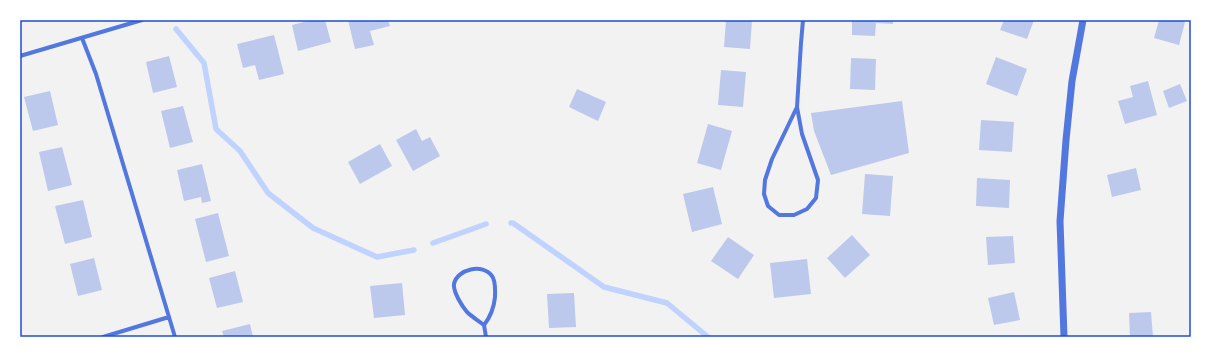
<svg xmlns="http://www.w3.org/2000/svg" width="1211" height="357" font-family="'Varela Round',sans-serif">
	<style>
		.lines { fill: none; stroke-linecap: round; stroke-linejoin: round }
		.stream { stroke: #bfd3fe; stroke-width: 5.5 }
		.building { fill: #bdc9ec }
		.minor { stroke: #5277de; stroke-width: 4 }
		.tertiary { stroke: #5277de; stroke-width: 7 }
		.neatline { fill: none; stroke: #1d4ed8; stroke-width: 1.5 }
	</style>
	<rect width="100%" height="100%" fill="#f2f2f2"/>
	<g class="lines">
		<!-- stream -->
		<path class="stream" d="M176,29L204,63L216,129L240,151L268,193L313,228L377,257L414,250
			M511,223H513L604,287L667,303L708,337
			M433,243L486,224"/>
	</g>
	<!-- building -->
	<path class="building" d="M312,20H325L331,42L298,51L292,25Z
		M348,20H388L390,26L370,31L374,45L355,49Z
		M726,20H752L750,49L724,47Z
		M852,20H893V24L876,23L875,36L852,35Z
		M1004,20H1034L1027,39L1000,30Z
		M1159,20H1184V22H1185L1179,45L1154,38Z
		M274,35L284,74L259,80L255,65L243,68L237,44Z
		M169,56L177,87L153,93L146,62Z
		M996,57L1027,69L1017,96L986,84Z
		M851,58L876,59L875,90L850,89Z
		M721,70L746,72L743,107L718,105Z
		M1148,81L1157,115L1125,124L1118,101L1133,97L1130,86Z
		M1180,84L1187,101L1169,108L1163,91Z
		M577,89L606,102L598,121L569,107Z
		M50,91L58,125L33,131L24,97Z
		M902,101L909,153L831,175L814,131L811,113Z
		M183,106L193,142L170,148L161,111Z
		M981,120L1014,122L1012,152L979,150Z
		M708,124L732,131L721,170L697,163Z
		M416,129L422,141L430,137L440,156L413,171L396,140Z
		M380,144L392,166L360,184L348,162Z
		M62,147L72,185L48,191L39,152Z
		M202,164L211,201L202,203L201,197L184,201L177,170Z
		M1136,168L1141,190L1112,197L1107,175Z
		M865,174L893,176L890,216L862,214Z
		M977,178L1010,180L1009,208L976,206Z
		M713,187L722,224L692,232L683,194Z
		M83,200L92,237L65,244L55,206Z
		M218,213L229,256L206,262L195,219Z
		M852,235L870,255L845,278L827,258Z
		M1013,236L1015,263L988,265L986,237Z
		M728,237L754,255L738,279L711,261Z
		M94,258L102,290L78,296L70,264Z
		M807,259L811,294L774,298L770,263Z
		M235,271L243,302L217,308L209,278Z
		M402,283L405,315L374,318L370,286Z
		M1014,292L1020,320L994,325L988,298Z
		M574,293L576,327L549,328L547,294Z
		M1151,312L1153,337H1130L1129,313Z
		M250,324L253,337H224L222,331Z"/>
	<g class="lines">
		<!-- minor -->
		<path class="minor" d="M82,38L96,74L175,337
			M20,56L142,20
			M797,107L772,159L765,180L764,194L768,206L779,215H794L807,209L816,198L818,180L802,134L797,107L801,43L803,20
			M484,325C491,316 494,308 495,297C495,290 496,281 492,276C483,263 457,269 454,284C453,292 462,306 467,312C472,317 479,321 484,325L486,337
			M103,337L169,317"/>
		<!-- tertiary -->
		<path class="tertiary" d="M1064,337L1060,221L1066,140L1072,81L1083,20"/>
	</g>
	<!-- border -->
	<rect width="1211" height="357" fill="none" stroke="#ffffff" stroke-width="42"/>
	<rect x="21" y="21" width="1169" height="315" class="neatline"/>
</svg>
